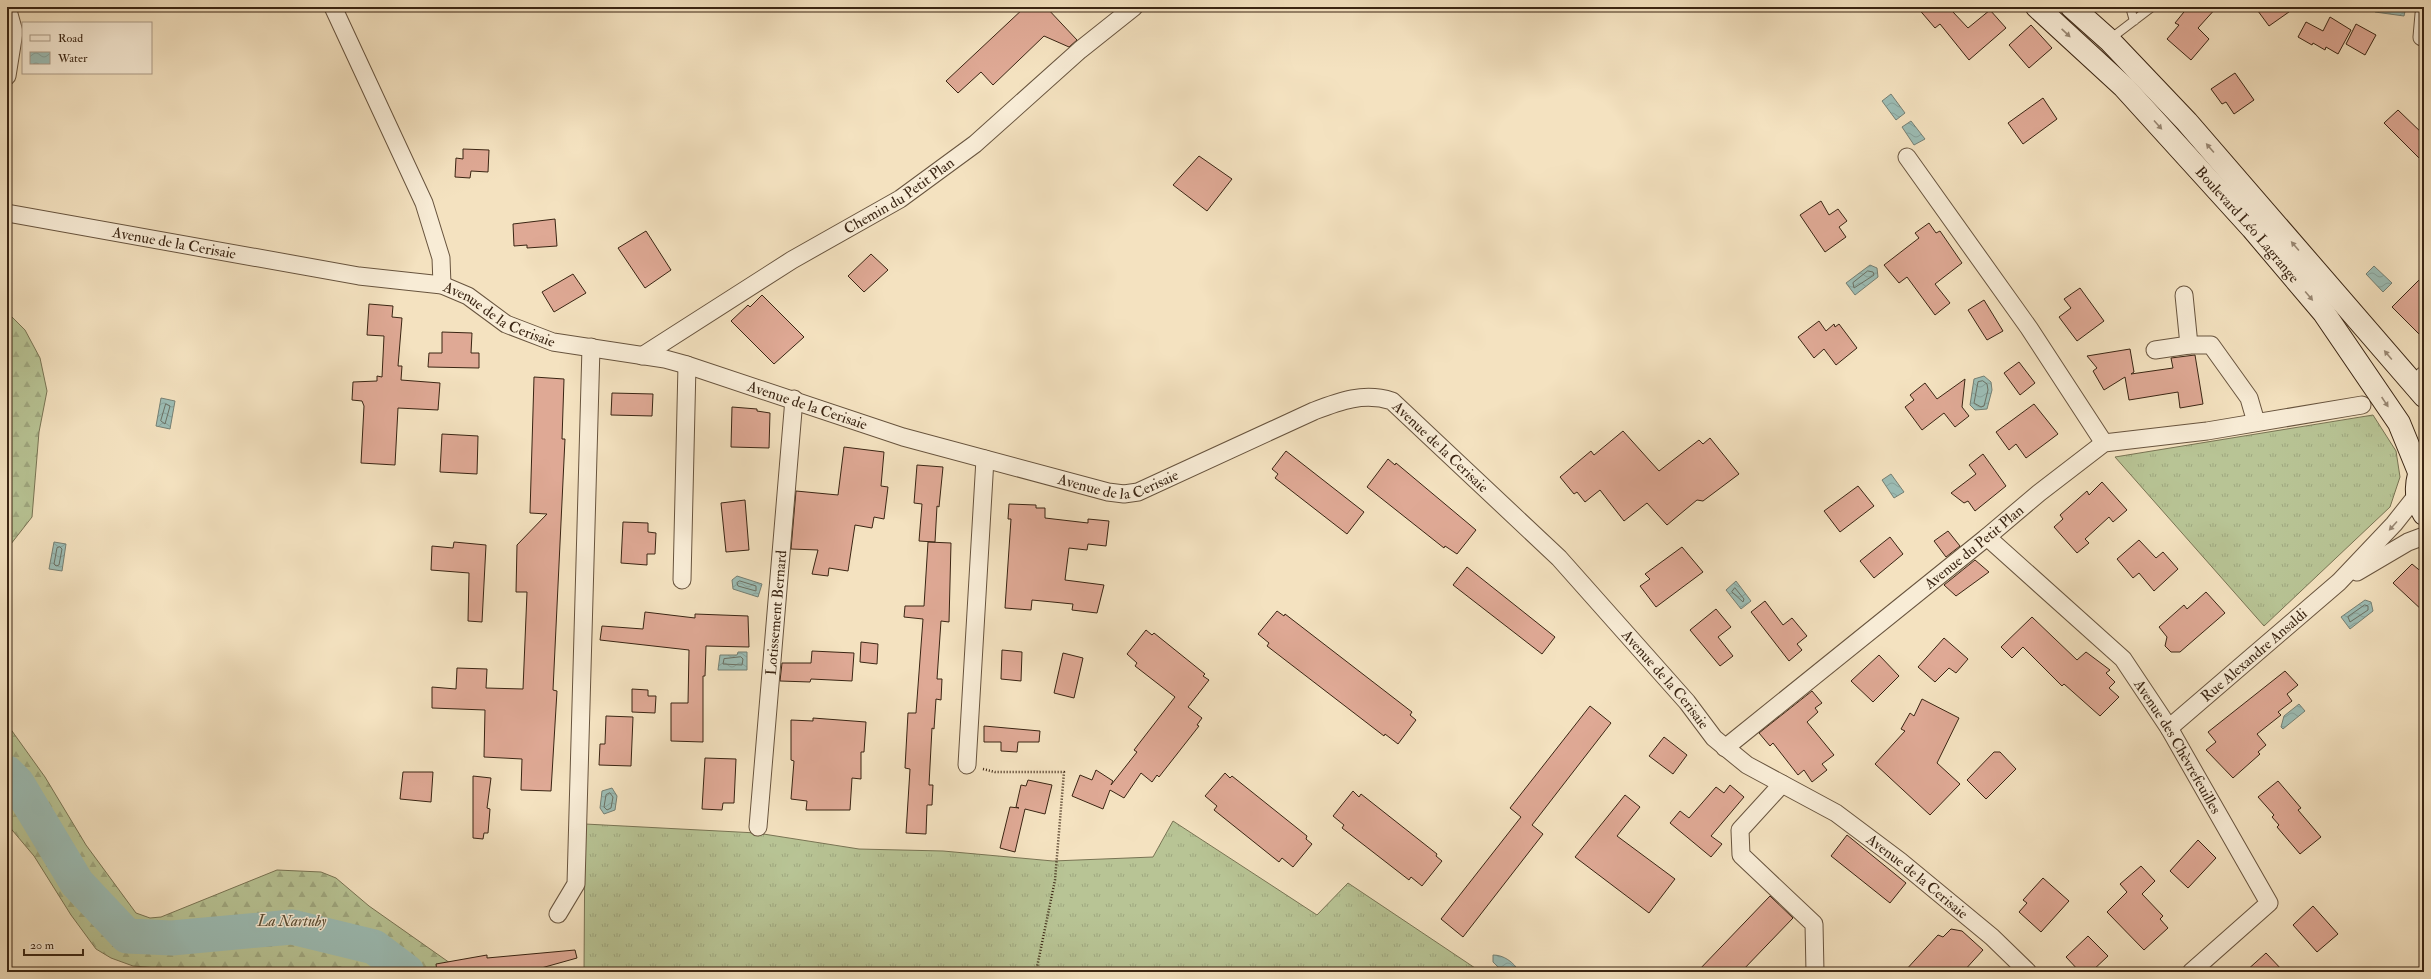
<svg xmlns="http://www.w3.org/2000/svg" width="2431" height="979" font-family="'IM FELL Double Pica',serif">
	<style>
		.grass { fill: url(#grass-tufts); stroke: #797454 }
		.forest { fill: url(#forest-firs); stroke: #797454 }
		.water { fill: url(#water-waves); stroke: #758074 }
		.lines { fill: none; stroke-linecap: round; stroke-linejoin: round }
		.shore { stroke: #6b7164; stroke-width: 1 }
		.river { stroke: #9cbdb5; stroke-width: 35 }
		.building { fill: #dfa995; stroke: #3a2513 }
		.lane-casing { stroke: #68543e; stroke-width: 10 }
		.street-casing { stroke: #68543e; stroke-width: 19 }
		.secondary-casing { stroke: #3a2513; stroke-width: 24 }
		.path { stroke: #3a2513; stroke-width: 2.5; stroke-dasharray: 1 2; stroke-linecap: butt }
		.lane { stroke: #f8ecd6; stroke-width: 8 }
		.street { stroke: #f8ecd6; stroke-width: 17 }
		.secondary { stroke: #f8ecd6; stroke-width: 22 }
		.oneway { fill: #998874 }
		.labels { text-anchor: middle; dominant-baseline: central; stroke-width: 3; stroke-linejoin: round; paint-order: stroke }
		.street-label { font-size: 15px; fill: #3a2513; stroke: #f8ecd6 }
		.park-label { font-size: 15px; font-style: italic; fill: #5a4d34; stroke: #f8ecd6 }
	</style>
	<defs>
		<pattern id="grass-tufts" width="24" height="20" patternUnits="userSpaceOnUse"><rect width="24" height="20" fill="#b8c495"/><path d="M3 7l-1-3M5 7V3M7 7l1-3M15 17l-1-3M17 17v-4M19 17l1-3" fill="none" stroke="#9fa880"/></pattern>
		<pattern id="forest-firs" width="22" height="20" patternUnits="userSpaceOnUse"><rect width="22" height="20" fill="#b8c495"/><path d="M5 1l3.5 6h-7zM16 11l3.5 6h-7z" fill="#9fa880"/></pattern>
		<pattern id="water-waves" width="16" height="10" patternUnits="userSpaceOnUse"><rect width="16" height="10" fill="#9cbdb5"/><path d="M0 5q4-4 8 0t8 0" fill="none" stroke="#87a29b"/></pattern>
	</defs>
	<rect width="100%" height="100%" fill="#f4e2c0"/>
	<filter id="stains"><feTurbulence type="fractalNoise" baseFrequency=".005" numOctaves="4"/><feColorMatrix values="0 0 0 0 .2 0 0 0 0 .09 0 0 0 0 .02 0 0 0 .5 -.17"/></filter>
	<radialGradient id="worn" r=".72"><stop offset=".6" stop-color="#630" stop-opacity="0"/><stop offset="1" stop-color="#630" stop-opacity=".3"/></radialGradient>
	<!-- grass -->
	<path class="grass" d="M2373,415L2396,451L2400,477L2390,507L2264,626L2115,457Z
		M1173,821L1317,915L1348,883L1481,972H584L585,824L757,833L859,849L943,851L1053,861L1153,857Z"/>
	<!-- forest -->
	<path class="forest" d="M7,312L25,330L40,358L47,391L39,432L32,517L7,549Z
		M7,724L45,777L86,845L136,913L150,918L161,917L277,870L321,872L336,878L369,906L450,963L453,972H360L340,967L303,972H209L133,966L111,958L96,949L71,915L34,856L7,824Z"/>
	<!-- water -->
	<path class="water" d="M2373,7H2406L2404,16L2375,12Z
		M1891,94L1905,113L1896,120L1882,101Z
		M1911,121L1925,139L1914,145L1902,127Z
		M1870,265L1877,268L1878,277L1855,295L1846,283Z
		M2374,266L2392,283L2383,292L2366,274Z
		M1984,376L1991,382L1992,390L1987,409L1975,410L1970,405L1974,379Z
		M161,398L175,401L170,429L156,426Z
		M1891,474L1904,492L1894,498L1882,480Z
		M54,542L66,544L62,571L49,569Z
		M737,576L762,584L758,597L733,589L732,580Z
		M1736,581L1751,601L1741,609L1726,590Z
		M2365,600L2371,602L2373,611L2350,629L2341,617Z
		M738,652H747V670H718L720,655H737Z
		M2299,704L2305,711L2283,729L2281,727L2284,716Z
		M612,788L617,796L615,810L604,814L600,808L602,791Z
		M1493,955C1504,955 1513,962 1519,971L1503,972L1493,962Z"/>
	<g class="lines">
		<!-- shore -->
		<path class="shore" d="M1868,271L1873,272L1874,275L1854,288L1853,283Z
			M1983,381L1987,384L1988,390L1984,406L1981,407L1974,403L1978,382Z
			M166,404L170,406L165,424L161,421Z
			M60,547L62,549L59,565L56,566L54,564L57,548Z
			M740,581L756,586V591L738,586L737,583Z
			M1735,588L1744,599L1743,602L1732,592Z
			M2365,605L2368,606V610L2350,622L2348,617Z
			M741,657L743,659L742,665L723,664L724,659Z
			M610,793L613,797L611,808L607,810L604,807L606,795Z"/>
		<!-- river -->
		<path class="river" d="M7,773L17,783L77,883L127,936L172,938L292,927L374,947L407,972"/>
	</g>
	<!-- building -->
	<path class="building" d="M1025,7H1046L1077,40L1069,47L1044,36L993,85L981,72L958,93L946,81Z
		M1917,7H1959L1953,12L1968,28L1990,10L2006,28L1969,60L1940,24L1935,28Z
		M2188,7H2217L2198,28L2209,39L2191,60L2167,39L2179,25L2175,23Z
		M2255,7H2296L2269,26Z
		M2330,17L2351,30L2338,54L2326,47L2325,50L2313,43L2312,45L2298,37L2306,22L2323,31Z
		M2356,24L2376,35L2365,55L2346,44Z
		M2031,25L2052,48L2029,68L2009,45Z
		M2235,73L2254,100L2234,114L2226,102L2222,104L2211,89Z
		M2043,98L2057,119L2023,144L2008,123Z
		M2398,110L2424,135V163L2384,123Z
		M463,149L489,150L488,172L471,171L470,178L455,177L456,158L463,159Z
		M1199,156L1232,179L1207,211L1173,185Z
		M1821,201L1829,215L1838,209L1847,221L1839,227L1846,237L1825,252L1800,215Z
		M555,219L557,246L527,248V245L514,246L513,224Z
		M1929,223L1936,233L1940,231L1962,263L1935,284L1950,303L1935,315L1907,277L1899,283L1884,265L1919,238L1915,233Z
		M646,231L671,270L645,288L618,248Z
		M871,254L888,270L864,292L848,276Z
		M573,274L586,293L554,312L542,292Z
		M2424,275V339L2392,307Z
		M2080,288L2104,321L2077,341L2059,317L2071,308L2064,299Z
		M762,295L804,337L774,364L731,321L748,305L750,307Z
		M1984,300L2003,331L1987,340L1968,310Z
		M369,304L393,306L392,317L402,318L398,366H402L401,380L440,383L438,410L398,408L395,465L361,463L364,406L362,401L352,400L353,382L377,381V376L382,377L384,336L367,335Z
		M1819,321L1826,331L1834,324L1835,327L1839,324L1857,348L1836,365L1824,349L1814,358L1798,337Z
		M442,332L472,333L471,353H479V368L428,367L429,353H442Z
		M2130,349L2134,372L2131,374L2173,368L2171,358L2195,355L2203,404L2180,408L2178,392L2129,400L2125,377L2104,390L2093,371L2097,368L2087,356Z
		M2019,362L2035,383L2020,395L2004,373Z
		M534,377L564,379L562,439H565L553,690L557,691L551,791L521,790L522,759L484,757L485,710L432,708V687L456,689L457,668L487,669L486,688L523,689L527,592H516L517,545L547,514L530,513Z
		M1965,379L1962,407L1969,416L1955,427L1944,413L1922,430L1905,407L1914,400L1910,395L1925,383L1937,399Z
		M612,393L653,394L652,416L611,415Z
		M2034,404L2058,434L2026,458L2016,444L2009,450L1996,432Z
		M732,407L757,409V411L770,413L769,448L731,447Z
		M1623,431L1659,471L1699,440L1703,444L1710,438L1739,474L1703,501L1697,500L1667,525L1647,503L1624,521L1600,490L1585,502L1577,492L1574,494L1560,477L1591,451L1594,455Z
		M442,434L478,436L477,474L440,472Z
		M844,447L884,452L881,486L888,487L884,519L874,517L872,528L855,525L848,571L829,568L828,576L812,574L818,550L791,549L796,491L838,495Z
		M1286,451L1364,512L1347,534L1275,478L1278,474L1272,469Z
		M1983,454L2006,486L1975,511L1968,501L1964,503L1951,493L1976,474L1969,465Z
		M1388,459L1395,465L1396,463L1476,530L1457,554L1445,546L1444,548L1367,487Z
		M917,465L943,467L939,507L937,506L935,542L919,541L922,504L914,503Z
		M2102,482L2127,510L2113,522L2109,517L2085,539L2089,543L2077,553L2054,527L2063,519L2060,515L2087,491L2089,495Z
		M1858,486L1874,506L1840,532L1824,511Z
		M745,500L749,550L726,552L721,503Z
		M1009,504L1036,505V508H1045V518L1088,523V519L1109,521L1106,546L1088,544L1087,550L1069,548L1065,580L1104,585L1097,613L1072,610L1073,604L1032,600L1031,610L1005,608L1011,519H1008Z
		M623,522L648,523V532L656,533L655,554H647V565L621,563Z
		M1948,531L1960,546L1946,557L1934,541Z
		M1890,537L1903,554L1874,578L1860,561Z
		M2139,540L2156,558L2163,552L2178,569L2154,591L2139,573L2133,578L2117,559Z
		M454,542L486,545L482,622L468,621L469,573L431,570L432,546L453,548Z
		M928,542L951,543L949,622L941,621L937,679H942L941,700L936,699L934,729L932,728L929,785H933L932,805H927L926,834L906,833L910,769L905,768L908,713H916L923,619L904,617L905,606H924Z
		M1682,547L1703,572L1656,607L1640,586L1650,579L1645,574Z
		M1975,560L1989,572L1956,596L1944,585Z
		M2412,564L2424,574V612L2393,583Z
		M1467,567L1555,637L1542,654L1453,585Z
		M2206,592L2225,613L2180,652H2171L2165,646L2167,637L2159,627L2184,605L2187,609Z
		M1765,601L1783,625L1792,618L1807,636L1797,644L1802,650L1789,661L1751,612Z
		M1716,609L1731,627L1718,637L1733,656L1720,666L1690,630Z
		M1277,611L1284,616L1285,614L1412,712L1410,715L1416,720L1398,744L1385,734L1384,736L1267,646L1269,643L1258,634Z
		M645,612L695,618V614L748,616L749,647L706,646L705,676H703V742L671,741V703H688L689,650L600,640L602,626L643,629Z
		M2032,617L2077,660L2086,652L2110,670L2106,673L2115,682L2109,688L2119,697L2100,716L2064,684L2062,686L2023,647L2012,658L2001,647Z
		M1146,630L1152,635L1154,633L1205,674L1203,676L1209,680L1188,707L1202,718L1197,725L1199,726L1159,777L1157,775L1152,782L1141,773L1124,798L1110,790L1103,809L1072,796L1080,775L1092,780L1096,770L1113,781L1111,785L1137,752L1134,750L1175,697L1135,666L1137,663L1127,654Z
		M1944,638L1968,659L1956,673L1949,668L1935,682L1918,667Z
		M861,642L878,644L877,664L860,662Z
		M1002,650L1022,652L1021,681L1001,679Z
		M812,651L854,653L852,681L811,679L810,682L780,681L782,663H811Z
		M1063,653L1083,658L1074,698L1054,693Z
		M1879,655L1899,676L1873,702L1851,681Z
		M2285,671L2298,685L2287,694L2292,701L2278,712L2281,715L2257,734L2266,745L2258,752L2260,754L2233,778L2206,750L2216,742L2208,732Z
		M632,689L648,690V696H656L655,713L632,712Z
		M1812,691L1822,703L1815,708L1818,712L1807,722L1834,755L1822,764L1827,770L1812,782L1804,770L1798,775L1773,743L1770,746L1759,733Z
		M1922,699L1959,718L1937,763L1960,784L1930,815L1875,764L1905,731L1901,729L1910,713L1914,716Z
		M1590,706L1611,723L1532,825L1543,834L1463,937L1441,919L1521,817L1510,808Z
		M606,716L633,717L631,766L599,765L600,744H605Z
		M813,718L866,722L864,752H861V779L852,778L850,810H806L807,801L791,799L794,761L791,760V720L813,721Z
		M984,726L1040,731L1039,742H1018L1017,752L1001,751V742H984Z
		M1664,737L1687,755L1673,774L1649,756Z
		M1994,752H2000L2016,769L1986,799L1967,780Z
		M705,758L736,759L734,803H723L722,810L702,809Z
		M403,772H433L431,802L400,799Z
		M1225,773L1230,778L1232,776L1307,836L1306,839L1312,844L1293,867L1282,858L1279,862L1214,810L1217,806L1205,796Z
		M473,776L491,778L487,808L490,809L488,833H484L483,839L473,838Z
		M1028,780L1052,785L1045,814L1025,809L1015,852L1000,848L1010,807L1019,808L1016,807L1021,785L1026,786Z
		M2278,781L2301,808L2298,810L2321,837L2300,854L2277,827L2279,825L2272,817L2274,815L2258,797Z
		M1730,785L1744,797L1711,836L1722,844L1711,857L1670,823L1680,811L1689,818L1716,787L1724,793Z
		M1353,791L1359,797L1361,794L1437,854L1436,856L1442,861L1422,886L1411,877L1409,880L1342,828L1344,825L1333,816Z
		M1625,795L1640,807L1617,836L1675,879L1649,913L1575,857Z
		M1847,835L1906,883L1890,903L1831,856Z
		M2198,840L2216,858L2188,888L2170,871Z
		M2141,866L2155,881L2142,894L2163,916L2160,919L2168,928L2144,950L2107,912L2127,892L2120,884Z
		M2043,878L2069,901L2041,932L2019,912L2027,903L2023,900Z
		M1770,896L1793,918L1741,972H1697Z
		M2313,906L2338,934L2317,952L2293,925Z
		M1951,929L1962,931L1983,950L1963,972H1904L1938,935L1943,937Z
		M2088,936L2108,956L2091,972H2080L2066,957Z
		M575,950L577,958L527,972H437L436,964L487,955V958Z
		M2266,953L2284,972H2245Z"/>
	<g class="lines">
		<!-- lane casing -->
		<g class="lane-casing">
			<path id="lane" d="M2130,7L2134,21
				M2110,39L2152,7"/>
		</g>
		<!-- street casing -->
		<g class="street-casing">
			<g id="street">
				<path d="M333,7L424,203L441,258L442,285"/>
				<path d="M2424,14L2422,37L2424,38"/>
				<path d="M7,76L14,32L7,7"/>
				<path d="M1907,157L2029,328L2104,443"/>
				<path id="s1" d="M7,213L359,276L442,285L468,296L506,324L553,342L665,359L687,365L903,437L1108,492L1124,494L1138,492L1314,411C1340,401 1364,392 1392,401L1559,558L1687,702L1714,738L1747,765L1836,813L1900,861L1992,937L2028,972"/>
				<path d="M2184,295L2189,345H2211L2249,398L2256,422"/>
				<path d="M2155,350L2189,345"/>
				<path id="s2" d="M642,356L792,260L900,199L975,144L1080,50L1134,7"/>
				<path d="M2414,385L2424,375"/>
				<path id="s3" d="M1987,537L2123,659L2169,728L2269,903L2191,972"/>
				<path d="M2357,572L2408,542L2424,536"/>
				<path d="M682,580L687,365"/>
				<path id="s4" d="M2169,728L2339,582L2394,524L2417,495"/>
				<path id="s5" d="M1725,748L1987,537L2039,493L2104,443L2207,431L2362,405"/>
				<path d="M967,765L985,459"/>
				<path d="M1782,784L1740,830L1741,855L1814,924L1815,972"/>
				<path id="s6" d="M758,827L794,399"/>
				<path d="M558,914L576,884L591,347"/>
			</g>
		</g>
		<!-- secondary casing -->
		<g class="secondary-casing">
			<g id="secondary">
				<path id="s7" d="M2037,7L2124,87L2252,228L2324,313L2399,423L2419,472"/>
				<path d="M2072,7L2109,40L2187,122L2424,396"/>
				<path d="M2424,464C2415,479 2414,498 2424,514"/>
			</g>
		</g>
		<!-- path -->
		<path class="path" d="M983,769L995,772H1064L1055,880L1036,972"/>
		<!-- lane -->
		<use href="#lane" class="lane"/>
		<!-- street -->
		<use href="#street" class="street"/>
		<!-- secondary -->
		<use href="#secondary" class="secondary"/>
	</g>
	<!-- one-way arrows -->
	<defs><path id="oneway-solid" d="M-6-.8H1V-3.2L6.5 0L1 3.2V.8H-6Z"/></defs>
	<g class="oneway">
		<use href="#oneway-solid" transform="translate(2066 33) rotate(43)"/>
		<use href="#oneway-solid" transform="translate(2158 125) rotate(48)"/>
		<use href="#oneway-solid" transform="translate(2210 148) rotate(-131)"/>
		<use href="#oneway-solid" transform="translate(2295 246) rotate(-131)"/>
		<use href="#oneway-solid" transform="translate(2309 296) rotate(50)"/>
		<use href="#oneway-solid" transform="translate(2388 355) rotate(-130)"/>
		<use href="#oneway-solid" transform="translate(2385 402) rotate(56)"/>
		<use href="#oneway-solid" transform="translate(2393 526) rotate(132)"/>
	</g>
	<g class="labels">
		<!-- street labels -->
		<g class="street-label">
			<text stroke="none"><textPath href="#s2" startOffset="303">Chemin du Petit Plan</textPath></text>
			<text stroke="none"><textPath href="#s7" startOffset="303">Boulevard Léo Lagrange</textPath></text>
			<text stroke="none"><textPath href="#s1" startOffset="170">Avenue de la Cerisaie</textPath></text>
			<text stroke="none"><textPath href="#s1" startOffset="506">Avenue de la Cerisaie</textPath></text>
			<text stroke="none"><textPath href="#s1" startOffset="830">Avenue de la Cerisaie</textPath></text>
			<text stroke="none"><textPath href="#s1" startOffset="1514">Avenue de la Cerisaie</textPath></text>
			<text stroke="none"><textPath href="#s1" startOffset="1154">Avenue de la Cerisaie</textPath></text>
			<text stroke="none"><textPath href="#s5" startOffset="320">Avenue du Petit Plan</textPath></text>
			<text stroke="none"><textPath href="#s6" startOffset="215">Lotissement Bernard</textPath></text>
			<text stroke="none"><textPath href="#s4" startOffset="112">Rue Alexandre Ansaldi</textPath></text>
			<text stroke="none"><textPath href="#s1" startOffset="1838">Avenue de la Cerisaie</textPath></text>
			<text stroke="none"><textPath href="#s3" startOffset="286">Avenue des Chèvrefeuilles</textPath></text>
			<text stroke="none"><textPath href="#s1" startOffset="2161">Avenue de la Cerisaie</textPath></text>
		</g>
		<!-- park labels -->
		<g class="park-label">
			<text x="292" y="921">La Nartuby</text>
		</g>
	</g>
	<!-- margin -->
	<rect width="2431" height="979" fill="none" stroke="#f4e2c0" stroke-width="24"/>
	<rect x="8" y="8" width="2415" height="963" fill="none" stroke="#3a2513" stroke-width="2"/>
	<rect x="12" y="12" width="2407" height="955" fill="none" stroke="#3a2513"/>
	<!-- legend -->
	<rect x="22" y="22" width="130" height="52" fill="#f8ecd6" stroke="#ac9c88"/>
	<rect x="30" y="35" width="20" height="6" fill="#f8ecd6" stroke="#ac9c88"/>
	<text x="58" y="42" font-size="12" fill="#3a2513">Road</text>
	<rect x="30" y="52" width="20" height="12" fill="url(#water-waves)" stroke="#ac9c88"/>
	<text x="58" y="62" font-size="12" fill="#3a2513">Water</text>
	<!-- scale -->
	<path d="M24 949v6h59v-6" fill="none" stroke="#3a2513" stroke-width="2"/>
	<text x="30" y="949" font-size="12" fill="#3a2513" stroke="#f8ecd6" stroke-width="3" paint-order="stroke">20 m</text>
	<rect width="100%" height="100%" filter="url(#stains)"/>
	<rect width="100%" height="100%" fill="url(#worn)"/>
</svg>
